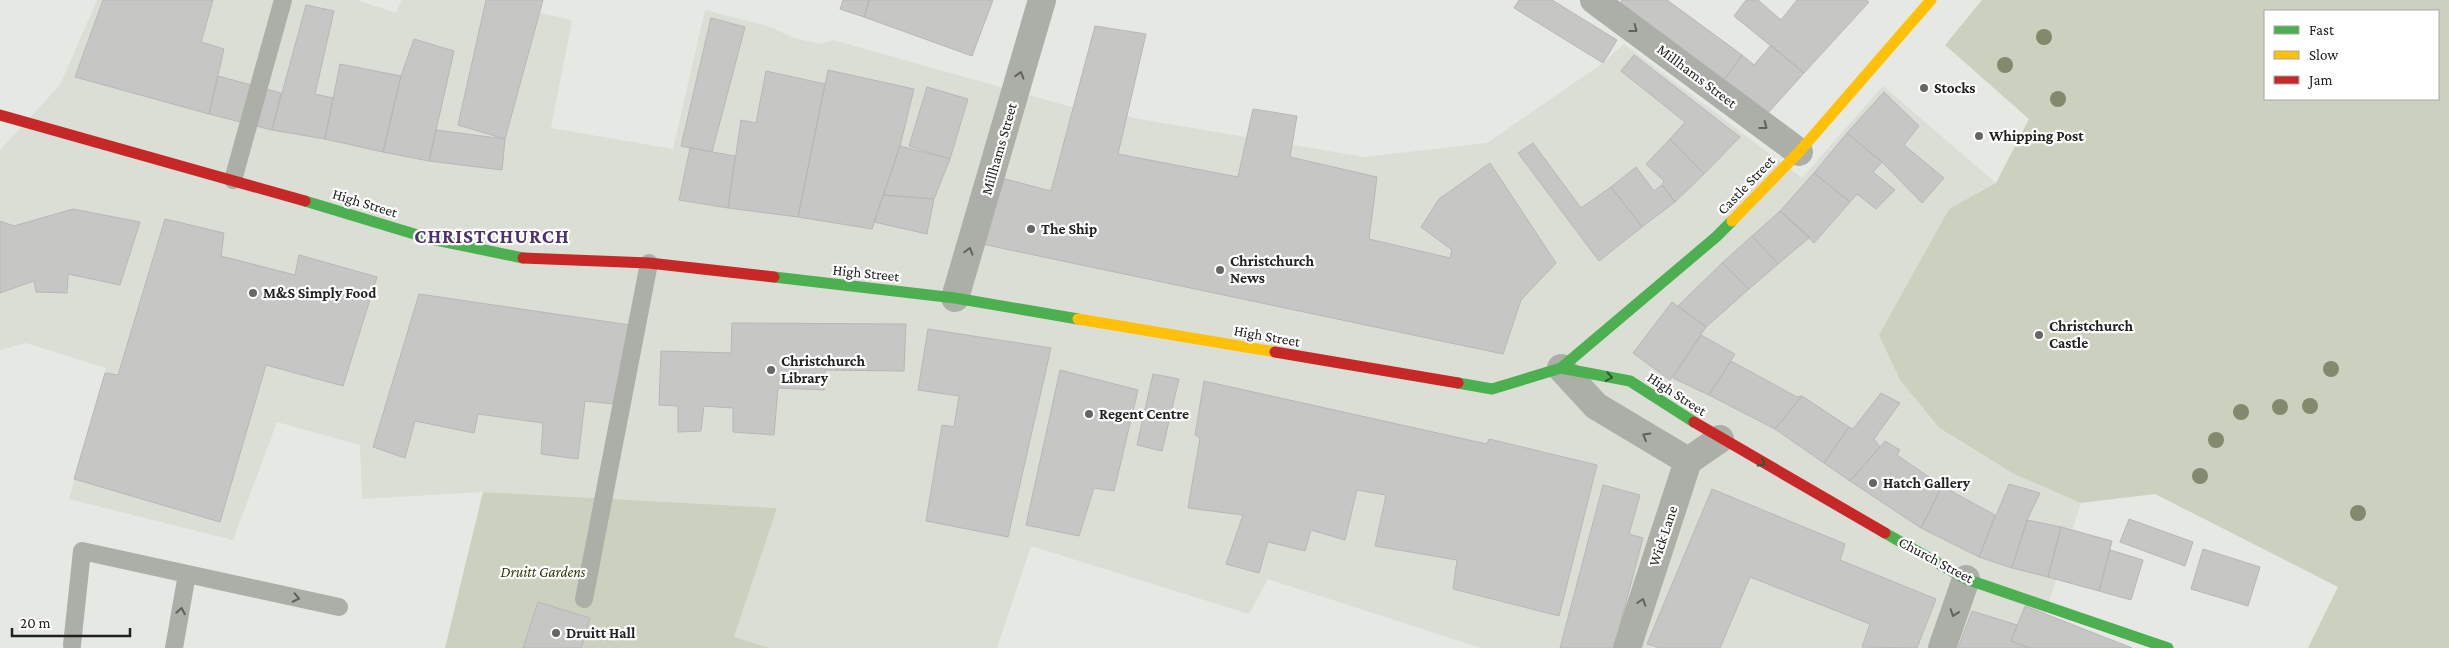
<svg xmlns="http://www.w3.org/2000/svg" width="2449" height="648" font-family="'Crimson Pro',serif">
	<style>
		.built { fill: #daded4 }
		.green { fill: #cbd1be; fill-rule: evenodd }
		.building { fill: #c6c6c5; stroke: #b7b7b7 }
		.lines { fill: none; stroke-linecap: round; stroke-linejoin: round }
		.lane { stroke: #acaea8; stroke-width: 18 }
		.street { stroke: #acaea8; stroke-width: 28 }
		.fast { stroke: #4caf50; stroke-width: 11 }
		.slow { stroke: #ffc107; stroke-width: 11 }
		.jam { stroke: #c62828; stroke-width: 11 }
		.tree { fill: #82896c }
		.oneway { stroke: #60615d }
		.oneway2 { stroke: #325a33 }
		.poi-dot { fill: #666764; stroke: #fff; stroke-width: 2 }
		.labels { text-anchor: middle; dominant-baseline: central; stroke-width: 4.5; stroke-linejoin: round; paint-order: stroke }
		.street-label { font-size: 15px; fill: #21221f; stroke: #fff }
		.poi-label { font-size: 15px; font-weight: bold; fill: #21221f; stroke: #fff; text-anchor: start }
		.park-label { font-size: 15px; font-style: italic; fill: #303b09; stroke: #fff }
		.district-label { font-size: 20px; font-weight: bold; letter-spacing: 1px; fill: #4d316c; stroke: #fff }
	</style>
	<rect width="100%" height="100%" fill="#e6e8e4"/>
	<!-- built -->
	<path class="built" d="M97,0H357L396,13L402,0H481L572,20L551,128L673,149L705,10L771,27L793,38L821,44L833,40L1075,108L1364,157L1487,143L1603,63L1624,44L1802,178L1883,86L1996,183L1949,209L1880,334L1900,380L1939,429L2014,474L2081,503L2034,648H1481L1268,579L1249,614L1031,546L997,648H770L734,637L777,508L483,492L362,499L360,445L277,422L233,540L69,499L106,368L26,343L0,350V150L60,85Z"/>
	<!-- green -->
	<path class="green" d="M1982,0H2449V648H2308L2338,587L2155,494L2081,503L2014,474L1939,428L1900,380L1879,335L1949,209L1996,183L2029,119L1945,45ZM2438,11V99H2265V11Z
		M483,492L777,508L734,637L770,648H445Z"/>
	<!-- building -->
	<path class="building" d="M103,0H213L201,42L224,49L209,114L75,77Z
		M486,0H543L505,139L458,125Z
		M843,0H870L864,17L840,9Z
		M869,0H993L972,56L864,17Z
		M1519,0H1552L1617,40L1603,63L1514,8Z
		M1622,0H1667L1742,55L1723,81L1620,3Z
		M1746,0H1758L1781,20L1797,0H1866L1869,2L1804,73L1734,16Z
		M306,5L334,11L315,94L333,98L325,139L272,130Z
		M711,18L745,27L712,152L681,146Z
		M1095,26L1146,34L1118,154L1238,177L1253,109L1297,116L1290,157L1377,177L1369,239L1450,258L1452,250L1421,227L1439,199L1490,163L1556,263L1521,300L1503,354L982,244L998,177L1051,191Z
		M414,39L454,51L429,161L383,152L401,76Z
		M1771,45L1804,73L1768,113L1723,81L1742,55L1754,65Z
		M1634,55L1740,137L1704,174L1670,139L1685,122L1621,71Z
		M340,64L401,76L383,152L325,139Z
		M828,70L914,89L900,146L872,229L798,217Z
		M766,71L825,84L798,217L728,208L741,120L756,123Z
		M218,76L281,93L272,130L209,114Z
		M927,87L968,99L950,159L909,146Z
		M1884,92L1919,126L1904,145L1944,178L1922,203L1882,162L1847,133Z
		M436,130L505,139L502,170L429,161Z
		M1847,133L1882,162L1873,172L1895,190L1876,209L1857,194L1850,202L1814,173Z
		M1670,139L1704,174L1675,202L1662,185L1664,181L1646,164Z
		M1533,143L1581,208L1611,187L1642,227L1599,261L1518,153Z
		M900,146L950,159L934,199L883,195Z
		M690,148L735,156L728,208L679,200Z
		M1636,167L1654,191L1662,185L1675,202L1642,227L1611,187Z
		M1814,173L1850,202L1814,243L1780,211Z
		M883,195L934,199L927,234L874,222Z
		M73,209L140,222L120,285L68,274L67,293L36,292L34,281L0,293V221L14,226Z
		M1780,211L1810,237L1778,264L1752,236Z
		M165,219L224,233L221,256L295,275L299,255L377,277L343,386L266,365L220,522L74,479L105,373L118,375Z
		M1752,236L1778,264L1749,289L1722,263Z
		M1722,263L1749,289L1706,327L1678,306Z
		M419,294L630,325L614,404L585,401L578,459L541,454L543,423L478,414L474,433L415,421L405,458L373,447Z
		M1672,302L1706,327L1670,380L1633,353Z
		M732,323L906,324L904,371L825,370L824,390L778,388L774,435L733,432V408L704,406L701,431L678,432V406L659,405L661,351L731,353Z
		M928,329L1051,348L1008,537L926,521L942,425L954,427L959,396L918,390Z
		M1701,335L1735,354L1709,395L1673,378Z
		M1731,361L1797,397L1802,396L1775,429L1709,395Z
		M1060,370L1138,390L1114,491L1094,488L1079,536L1026,525Z
		M1153,374L1179,379L1162,451L1137,445Z
		M1204,381L1487,444L1489,439L1597,465L1559,616L1453,589L1457,560L1375,546L1386,495L1357,490L1345,540L1311,530L1305,551L1268,542L1259,573L1226,564L1243,515L1188,508L1200,438L1195,435Z
		M1881,393L1900,403L1874,439L1880,447L1850,481L1824,463L1849,427L1853,429Z
		M1802,396L1849,427L1824,463L1775,429Z
		M1885,441L1900,450L1897,455L1942,486L1921,528L1850,481Z
		M2009,484L2040,493L2027,520L2012,568L1979,557Z
		M1603,485L1640,495L1629,534L1643,538L1614,648H1560Z
		M1942,486L1995,515L1979,557L1921,528Z
		M1712,489L1845,544L1840,560L1936,599L1917,648L1862,647L1870,624L1750,577L1720,648H1660L1647,644Z
		M2129,519L2193,542L2185,566L2120,542Z
		M2027,520L2061,527L2048,577L2012,568Z
		M2061,527L2112,541L2099,591L2048,577Z
		M2203,549L2260,567L2248,606L2191,589Z
		M2110,550L2143,560L2131,600L2099,591Z
		M538,602L590,618L581,648H523Z
		M2025,606L2132,648H2030L2011,641Z
		M1972,611L2017,625L2011,641L2030,648H1958Z"/>
	<g class="lines">
		<!-- lane -->
		<path class="lane" d="M233,180L283,0
			M584,599L649,263
			M72,645L82,551L339,607
			M174,648L187,574"/>
		<!-- street -->
		<path class="street" d="M1594,0L1799,152
			M955,298L1042,0
			M1561,368L1596,406L1688,461
			M1627,648L1688,461L1720,439
			M1942,648L1966,579"/>
		<!-- fast -->
		<path class="fast" d="M305,201L431,239L523,258
			M774,277L955,298L1078,319
			M1561,368L1716,237L1732,221
			M1458,383L1492,389L1561,368L1630,381L1694,422
			M1885,533L1966,579L2168,648"/>
		<!-- slow -->
		<path class="slow" d="M1732,221L1799,152L1931,0
			M1078,319L1275,352"/>
		<!-- jam -->
		<path class="jam" d="M0,115L305,201
			M523,258L649,263L774,277
			M1275,352L1458,383
			M1694,422L1885,533"/>
	</g>
	<!-- trees -->
	<g class="tree">
		<circle cx="2044" cy="37" r="8"/>
		<circle cx="2005" cy="65" r="8"/>
		<circle cx="2058" cy="99" r="8"/>
		<circle cx="2331" cy="369" r="8"/>
		<circle cx="2310" cy="406" r="8"/>
		<circle cx="2280" cy="407" r="8"/>
		<circle cx="2241" cy="412" r="8"/>
		<circle cx="2216" cy="440" r="8"/>
		<circle cx="2200" cy="476" r="8"/>
		<circle cx="2358" cy="513" r="8"/>
	</g>
	<!-- one-way arrows -->
	<defs><path id="oneway-chevron" d="M-2-3.5L2.5 0L-2 3.5" fill="none" stroke-width="1.6" stroke-linecap="round" stroke-linejoin="round" transform="scale(1.25)"/></defs>
	<g class="oneway">
		<use href="#oneway-chevron" transform="translate(1634 29) rotate(37)"/>
		<use href="#oneway-chevron" transform="translate(1020 75) rotate(-74)"/>
		<use href="#oneway-chevron" transform="translate(1764 126) rotate(37)"/>
		<use href="#oneway-chevron" transform="translate(969 251) rotate(-74)"/>
		<use href="#oneway-chevron" transform="translate(1646 436) rotate(-149)"/>
		<use href="#oneway-chevron" transform="translate(296 598) rotate(12)"/>
		<use href="#oneway-chevron" transform="translate(1642 602) rotate(-72)"/>
		<use href="#oneway-chevron" transform="translate(181 611) rotate(-80)"/>
		<use href="#oneway-chevron" transform="translate(1954 613) rotate(109)"/>
	</g>
	<g class="oneway2">
		<use href="#oneway-chevron" transform="translate(1609 377) rotate(10)"/>
		<use href="#oneway-chevron" transform="translate(1762 463) rotate(29)"/>
	</g>
	<!-- markers -->
	<g class="poi-dot">
		<circle cx="1924" cy="88" r="5"/>
		<circle cx="1979" cy="136" r="5"/>
		<circle cx="1031" cy="229" r="5"/>
		<circle cx="1220" cy="270" r="5"/>
		<circle cx="253" cy="293" r="5"/>
		<circle cx="2039" cy="335" r="5"/>
		<circle cx="771" cy="370" r="5"/>
		<circle cx="1089" cy="414" r="5"/>
		<circle cx="1873" cy="483" r="5"/>
		<circle cx="556" cy="633" r="5"/>
	</g>
	<g class="labels">
		<!-- street labels -->
		<g class="street-label">
			<text transform="translate(1697 76) rotate(37)">Millhams Street</text>
			<text transform="translate(999 149) rotate(-74)">Millhams Street</text>
			<text transform="translate(1746 185) rotate(-46)">Castle Street</text>
			<text transform="translate(365 203) rotate(17)">High Street</text>
			<text transform="translate(866 273) rotate(6)">High Street</text>
			<text transform="translate(1267 336) rotate(10)">High Street</text>
			<text transform="translate(1677 394) rotate(33)">High Street</text>
			<text transform="translate(1663 536) rotate(-72)">Wick Lane</text>
			<text transform="translate(1936 560) rotate(28)">Church Street</text>
		</g>
		<!-- poi labels -->
		<g class="poi-label">
			<text x="1934" y="88">Stocks</text>
			<text x="1989" y="136">Whipping Post</text>
			<text x="1041" y="229">The Ship</text>
			<text x="1230" y="261">Christchurch<tspan x="1230" dy="17">News</tspan></text>
			<text x="263" y="293">M&amp;S Simply Food</text>
			<text x="2049" y="326">Christchurch<tspan x="2049" dy="17">Castle</tspan></text>
			<text x="781" y="361">Christchurch<tspan x="781" dy="17">Library</tspan></text>
			<text x="1099" y="414">Regent Centre</text>
			<text x="1883" y="483">Hatch Gallery</text>
			<text x="566" y="633">Druitt Hall</text>
		</g>
		<!-- park labels -->
		<g class="park-label">
			<text x="543" y="572">Druitt Gardens</text>
		</g>
		<!-- district labels -->
		<g class="district-label">
			<text x="492" y="236">CHRISTCHURCH</text>
		</g>
	</g>
	<!-- legend -->
	<rect x="2264" y="10" width="175" height="90" fill="#ffffff" stroke="#a6a7a5"/>
	<rect x="2274" y="26" width="25" height="8" fill="#4caf50" stroke="#a6a7a5"/>
	<text x="2309" y="35" font-size="15" fill="#21221f">Fast</text>
	<rect x="2274" y="51" width="25" height="8" fill="#ffc107" stroke="#a6a7a5"/>
	<text x="2309" y="60" font-size="15" fill="#21221f">Slow</text>
	<rect x="2274" y="76" width="25" height="8" fill="#c62828" stroke="#a6a7a5"/>
	<text x="2309" y="85" font-size="15" fill="#21221f">Jam</text>
	<!-- scale -->
	<path d="M12 628v8h118v-8" fill="none" stroke="#21221f" stroke-width="2.5"/>
	<text x="20" y="628" font-size="15" fill="#21221f" stroke="#ffffff" stroke-width="4" paint-order="stroke">20 m</text>
</svg>
